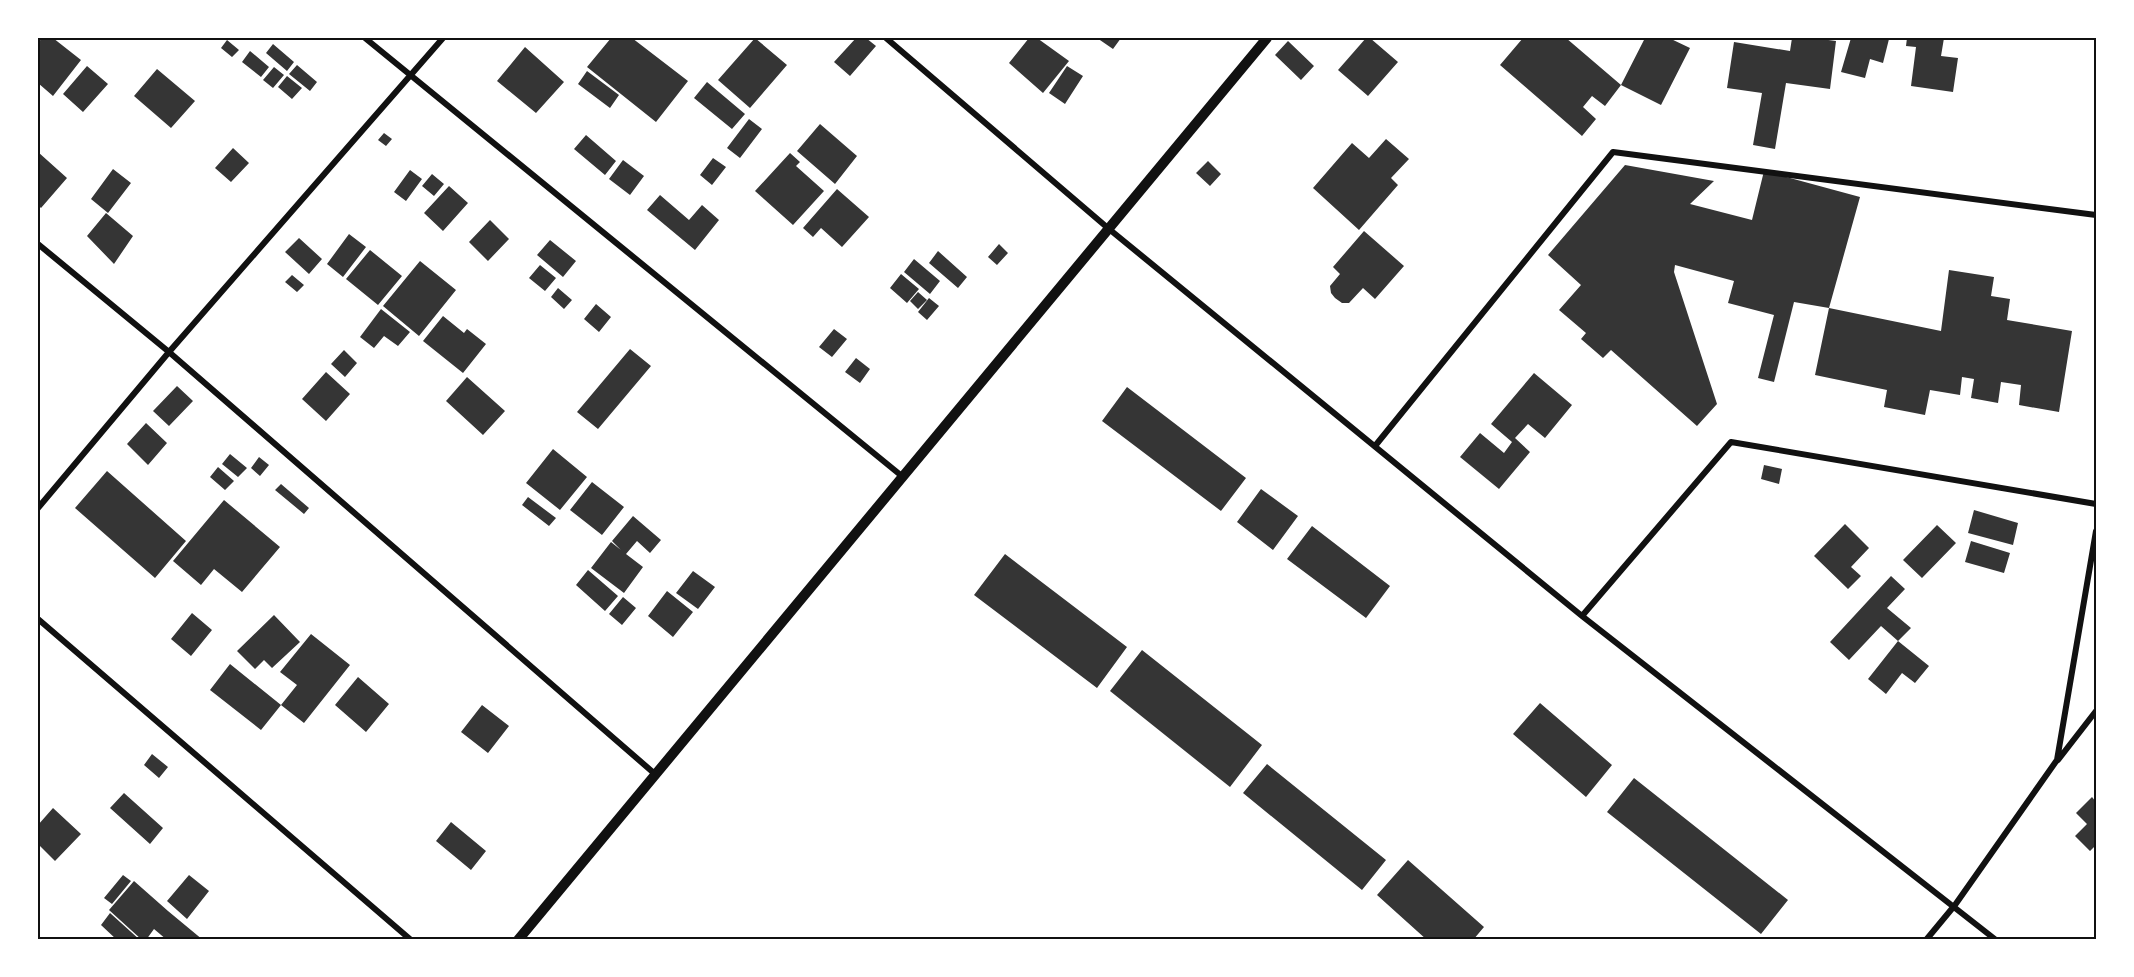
<svg xmlns="http://www.w3.org/2000/svg" width="2134" height="977" font-family="'Asap Condensed',sans-serif">
	<style>
		.building { fill: #353535 }
		.lines { fill: none; stroke-linecap: round; stroke-linejoin: round }
		.minor { stroke: #111; stroke-width: 6 }
		.tertiary { stroke: #111; stroke-width: 10 }
		.neatline { fill: none; stroke: #111; stroke-width: 2 }
	</style>
	<rect width="100%" height="100%" fill="#fff"/>
	<!-- building -->
	<path class="building" d="M42,38H53L81,60L53,96L38,83V43Z
		M611,38H632L688,81L656,122L587,67Z
		M755,38L787,65L750,108L718,80Z
		M856,38H866L876,46L850,76L834,62Z
		M1029,38H1037L1069,61L1043,93L1009,63Z
		M1097,38H1121L1113,49Z
		M1366,38H1370L1398,62L1368,96L1338,70Z
		M1523,38H1566L1621,85L1645,38H1669L1690,48L1661,105L1621,85L1605,106L1592,96L1583,107L1596,119L1582,136L1500,65Z
		M1792,38H1813L1836,41L1830,89L1786,83L1775,149L1753,145L1762,93L1727,88L1734,42L1790,51Z
		M1851,38H1883L1889,39L1883,63L1870,59L1865,78L1841,72Z
		M1907,38H1944L1941,56L1958,58L1953,92L1911,86L1916,47L1906,46Z
		M227,40L239,50L232,57L221,48Z
		M1288,41L1314,66L1301,80L1275,55Z
		M273,44L294,62L287,71L266,53Z
		M525,47L564,82L536,113L497,81Z
		M250,51L269,67L261,77L242,62Z
		M297,65L317,82L310,91L289,74Z
		M87,66L108,84L83,112L63,94Z
		M1067,66L1083,76L1065,104L1049,93Z
		M274,67L284,75L273,88L263,80Z
		M157,69L195,101L171,128L134,96Z
		M587,71L619,95L610,108L578,84Z
		M287,76L302,88L292,99L278,87Z
		M707,82L745,114L732,129L694,98Z
		M749,119L762,129L740,158L727,148Z
		M820,124L857,156L835,184L797,151Z
		M384,133L392,139L386,146L378,140Z
		M586,135L616,161L605,175L574,149Z
		M1386,139L1409,159L1391,178L1398,185L1359,230L1313,188L1352,143L1369,158Z
		M233,148L249,163L231,182L215,168Z
		M38,152L67,178L41,208L38,205Z
		M790,153L800,162L796,166L824,191L793,225L755,191Z
		M713,158L726,167L712,185L700,175Z
		M623,160L644,176L630,195L609,179Z
		M1208,161L1221,174L1210,186L1196,173Z
		M1625,165L1714,181L1690,204L1752,220L1764,171L1860,197L1829,308L1794,302L1774,382L1758,378L1774,315L1728,303L1734,281L1675,265L1674,272L1717,404L1697,426L1611,350L1603,358L1581,339L1586,333L1559,310L1581,285L1548,255Z
		M113,169L131,183L108,213L91,199Z
		M410,170L422,179L406,201L394,192Z
		M432,174L444,184L434,196L422,186Z
		M449,186L468,203L443,231L424,213Z
		M837,189L869,217L842,247L821,228L813,237L803,228Z
		M660,195L689,220L702,205L719,220L695,250L647,210Z
		M106,213L133,236L114,264L87,236Z
		M490,220L509,239L488,261L469,242Z
		M1364,231L1404,266L1375,299L1363,288L1349,303H1342L1335,298L1331,293L1330,286L1340,274L1333,267Z
		M349,234L366,247L343,277L327,264Z
		M299,238L322,259L309,274L285,252Z
		M550,240L576,261L563,277L537,255Z
		M999,244L1008,253L997,265L988,257Z
		M370,250L402,276L378,305L346,279Z
		M938,251L967,277L958,288L929,263Z
		M914,259L940,281L930,294L904,272Z
		M420,261L456,290L419,336L383,306Z
		M540,265L556,278L545,291L529,278Z
		M1949,270L1994,277L1991,296L2010,299L2007,320L2072,331L2059,412L2019,405L2021,385L2001,382L1998,403L1971,398L1974,379L1962,377L1960,395L1930,390L1925,415L1884,407L1887,390L1815,375L1829,308L1941,331Z
		M901,274L919,289L907,303L890,288Z
		M292,275L304,285L297,292L285,282Z
		M558,288L572,300L564,309L551,297Z
		M918,292L927,300L918,309L910,301Z
		M929,298L939,306L927,320L918,312Z
		M596,304L611,317L599,332L584,319Z
		M381,309L410,332L398,346L384,336L374,348L360,337Z
		M443,316L464,333L467,329L486,344L463,373L423,341Z
		M834,329L847,339L832,357L819,347Z
		M630,349L651,366L598,429L577,412Z
		M344,350L357,363L345,377L331,364Z
		M856,358L870,369L860,383L845,372Z
		M326,372L350,394L326,421L302,399Z
		M1534,373L1572,405L1545,438L1528,424L1515,438L1530,452L1499,489L1460,457L1480,433L1504,453L1512,442L1491,424Z
		M467,377L505,411L483,435L446,401Z
		M177,386L193,401L169,426L153,411Z
		M1127,387L1246,478L1221,511L1102,421Z
		M146,423L167,443L148,465L127,444Z
		M553,449L587,477L560,510L526,483Z
		M230,454L247,468L238,477L222,464Z
		M259,457L269,465L260,476L251,468Z
		M1764,465L1782,469L1779,484L1761,479Z
		M218,467L234,481L225,490L210,477Z
		M107,471L186,541L155,578L75,508Z
		M592,482L624,507L602,535L570,510Z
		M281,484L309,508L304,514L275,490Z
		M1261,489L1298,516L1273,550L1237,522Z
		M528,497L556,518L549,526L522,505Z
		M224,500L280,547L242,592L214,569L201,585L173,561Z
		M1974,510L2018,523L2013,545L1968,533Z
		M633,516L661,540L650,553L637,541L626,554L643,567L624,593L591,568L611,542L621,550L612,541Z
		M1845,524L1869,548L1851,567L1861,576L1848,589L1814,556Z
		M1937,525L1956,543L1922,578L1903,560Z
		M1312,526L1390,586L1366,618L1287,559Z
		M1971,541L2010,553L2004,573L1965,562Z
		M1005,554L1127,647L1097,688L974,595Z
		M588,570L618,596L605,611L576,585Z
		M693,571L715,587L698,609L676,593Z
		M1891,576L1905,589L1887,608L1911,628L1898,641L1881,626L1849,660L1830,642Z
		M667,591L693,612L673,637L648,616Z
		M623,597L636,608L622,625L609,614Z
		M192,613L212,630L191,656L171,639Z
		M274,615L300,642L272,668L264,660L255,669L237,651Z
		M311,634L350,665L304,723L281,705L297,685L280,672Z
		M1898,641L1929,666L1915,683L1902,673L1886,694L1868,679Z
		M1142,650L1262,745L1230,787L1110,691Z
		M230,664L281,705L261,730L210,690Z
		M358,677L389,704L366,732L335,705Z
		M1540,703L1612,765L1586,797L1513,734Z
		M482,705L509,726L488,753L461,732Z
		M152,754L168,767L159,778L144,765Z
		M1267,764L1386,860L1362,890L1243,793Z
		M1634,778L1788,900L1761,934L1607,812Z
		M124,793L163,828L150,844L110,808Z
		M2092,797L2096,802V845L2090,851L2075,836L2087,824L2076,813Z
		M53,808L81,834L55,861L38,844V825Z
		M451,822L486,851L471,870L436,841Z
		M1408,860L1484,927L1473,940H1427L1377,895Z
		M123,875L131,881L112,904L104,898Z
		M189,875L209,891L187,919L167,901Z
		M134,881L168,911L203,940H167L154,929L146,940H142L109,910Z
		M110,913L140,940H117L101,925Z"/>
	<g class="lines">
		<!-- minor -->
		<path class="minor" d="M365,38L903,477
			M886,38L1109,229L1582,616L1996,940
			M38,244L169,352L655,774
			M1375,446L1613,152L2096,215
			M38,508L169,352L443,38
			M1582,616L1731,442L2096,504
			M38,619L411,940
			M2058,760L2096,711
			M1926,940L1955,905L2057,760L2096,531"/>
		<!-- tertiary -->
		<path class="tertiary" d="M518,940L1267,38"/>
	</g>
	<!-- border -->
	<rect width="2134" height="977" fill="none" stroke="#ffffff" stroke-width="78"/>
	<rect x="39" y="39" width="2056" height="899" class="neatline"/>
</svg>
